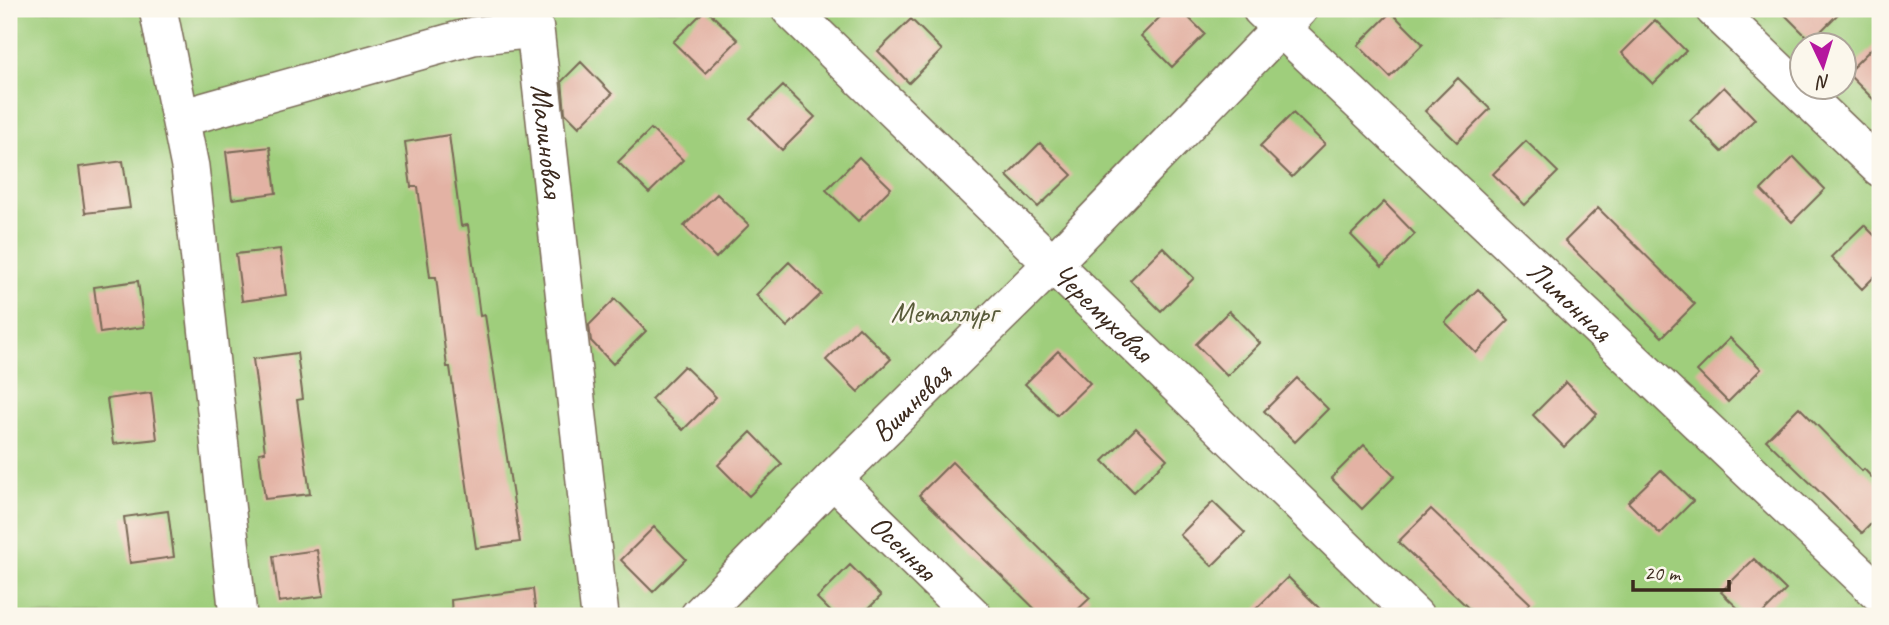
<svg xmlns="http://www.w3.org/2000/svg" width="1889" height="625" font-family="Caveat,sans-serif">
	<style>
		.green { fill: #9fce7c; stroke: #6d7c4d; stroke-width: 2; fill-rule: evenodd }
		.building { fill: #e3b2a4 }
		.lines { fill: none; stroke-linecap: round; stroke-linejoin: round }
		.minor-casing { stroke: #796956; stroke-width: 40 }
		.minor { stroke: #fff; stroke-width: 37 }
		.labels { text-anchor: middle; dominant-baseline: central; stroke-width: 5; stroke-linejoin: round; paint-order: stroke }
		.street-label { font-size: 30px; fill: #3b2a1e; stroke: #fbf7ec }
		.park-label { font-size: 30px; fill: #595b3a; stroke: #fbf7ec }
	</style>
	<rect width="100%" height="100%" fill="#fbf7ec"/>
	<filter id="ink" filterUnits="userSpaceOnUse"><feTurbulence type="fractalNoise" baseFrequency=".0143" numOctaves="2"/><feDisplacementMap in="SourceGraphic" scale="14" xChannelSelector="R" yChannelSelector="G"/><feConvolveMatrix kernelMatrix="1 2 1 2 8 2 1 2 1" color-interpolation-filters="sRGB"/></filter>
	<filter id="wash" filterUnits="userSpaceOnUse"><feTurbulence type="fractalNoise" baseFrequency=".00686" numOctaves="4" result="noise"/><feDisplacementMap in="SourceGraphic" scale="28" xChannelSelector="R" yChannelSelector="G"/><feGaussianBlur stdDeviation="1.57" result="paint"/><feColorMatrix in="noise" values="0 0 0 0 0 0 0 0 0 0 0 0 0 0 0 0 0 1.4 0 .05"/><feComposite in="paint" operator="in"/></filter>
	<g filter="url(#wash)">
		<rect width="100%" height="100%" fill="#ecdfbe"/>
		<!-- green -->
		<path class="green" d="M9,9H1880V616H9ZM1801,46H1843V88H1801Z"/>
		<g id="blocks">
			<!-- building -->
			<path class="building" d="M706,9L738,40L705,73L673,42Z
				M1168,9H1180L1205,34L1172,67L1141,36Z
				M1779,9H1843L1811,41Z
				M1391,12L1423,44L1390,77L1358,45Z
				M911,19L942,50L909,83L878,51Z
				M1655,20L1686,51L1653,84L1622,53Z
				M1880,40V106L1847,73Z
				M581,62L612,94L579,127L565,113L562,81Z
				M1458,78L1490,109L1457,142L1425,111Z
				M783,86L815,117L782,150L750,118Z
				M1724,87L1755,119L1722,152L1690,120Z
				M1293,113L1325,144L1292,177L1260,146Z
				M651,129L683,160L649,193L618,162Z
				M449,135L461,226L468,225L480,316L485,315L520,542L476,548L450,367H447L436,277H430L418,187H411L405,142Z
				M1526,141L1558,172L1525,205L1493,174Z
				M1040,143L1072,175L1038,207L1007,176Z
				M270,147L276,193L232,199L226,152Z
				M859,157L891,188L858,221L826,190Z
				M1794,157L1825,189L1792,222L1761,190Z
				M123,161L130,208L85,213L79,167Z
				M717,194L749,225L716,258L684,226Z
				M1384,202L1415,234L1382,267L1351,235Z
				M1598,208L1695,304L1662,337L1565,241Z
				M1864,225L1880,241V271L1862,289L1831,257Z
				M1163,247L1194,278L1161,311L1130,280Z
				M280,249L286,295L242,301L236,254Z
				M789,262L821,294L787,327L756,295Z
				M138,281L144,327L100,333L94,287Z
				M1478,289L1509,320L1476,353L1445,322Z
				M615,299L646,331L613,364L591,341L589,325Z
				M1229,311L1260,343L1227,376L1196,344Z
				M859,327L891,359L858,392L826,360Z
				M1730,338L1761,369L1728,402L1697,371Z
				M1058,351L1090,383L1057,415L1025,384Z
				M297,353L303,399L297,400L310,494L265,499L259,453L265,452L253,359Z
				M684,366L716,397L683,430L651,399Z
				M1297,378L1328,409L1295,442L1264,411Z
				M1566,382L1597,414L1564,447L1533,415Z
				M151,393L157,439L113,444L107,399Z
				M1799,407L1862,471L1864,469L1880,486V515L1862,533L1766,440Z
				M1136,428L1167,459L1134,492L1103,461Z
				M751,432L782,464L749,496L718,465Z
				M1364,445L1395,476L1362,509L1331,478Z
				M952,462L1090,598L1071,616H1042L919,495Z
				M1661,470L1693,501L1660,534L1628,502Z
				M1213,502L1245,533L1212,566L1180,535Z
				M1431,509L1530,603L1516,616H1477L1398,542Z
				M168,511L174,557L130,563L124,517Z
				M654,527L686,559L653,592L621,560Z
				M317,550L324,596L279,602L273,556Z
				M1754,559L1786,590L1760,616H1746L1721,592Z
				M850,565L881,596L861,616H835L817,598Z
				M1288,577L1327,616H1249Z
				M533,589L536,616H452L451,600Z"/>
		</g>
	</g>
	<g filter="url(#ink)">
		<use href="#blocks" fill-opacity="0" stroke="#796956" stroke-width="2"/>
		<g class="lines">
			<!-- minor casing -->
			<g class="minor-casing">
				<g id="minor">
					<path d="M158,9L190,167L238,616"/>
					<path id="s1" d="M790,9L1415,616"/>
					<path id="s2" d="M1261,9L1880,594"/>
					<path d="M1714,9L1880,168"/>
					<path id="s3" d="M181,118L473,36L535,29L600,616"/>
					<path id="s4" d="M833,479L973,616"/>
					<path id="s5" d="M699,616L833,479L1051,265L1299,9"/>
				</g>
			</g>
			<!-- minor -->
			<use href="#minor" class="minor"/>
		</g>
	</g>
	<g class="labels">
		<!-- street labels -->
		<g class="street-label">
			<text stroke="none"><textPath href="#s3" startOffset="478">Малиновая</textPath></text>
			<text stroke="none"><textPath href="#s2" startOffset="425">Лимонная</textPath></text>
			<text stroke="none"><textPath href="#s1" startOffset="436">Черемуховая</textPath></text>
			<text stroke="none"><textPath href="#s5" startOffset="301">Вишневая</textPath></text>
			<text stroke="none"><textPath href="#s4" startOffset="98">Осенняя</textPath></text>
		</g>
		<!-- park labels -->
		<g class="park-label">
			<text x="944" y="312">Металлург</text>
		</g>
	</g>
	<!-- margin -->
	<rect width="1889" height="625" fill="none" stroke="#fbf7ec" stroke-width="35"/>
	<!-- north arrow -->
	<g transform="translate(1823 66) rotate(176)"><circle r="33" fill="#fbf7ec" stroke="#aea59a" stroke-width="2"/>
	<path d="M0-5L12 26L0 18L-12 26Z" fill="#b5179e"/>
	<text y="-10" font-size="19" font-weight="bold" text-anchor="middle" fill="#3b2a1e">N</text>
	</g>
	<!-- scale -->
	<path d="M1633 580v10h96v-10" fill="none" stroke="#3b2a1e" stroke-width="3.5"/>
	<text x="1644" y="580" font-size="21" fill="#3b2a1e" stroke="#fbf7ec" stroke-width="5" paint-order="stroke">20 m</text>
</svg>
